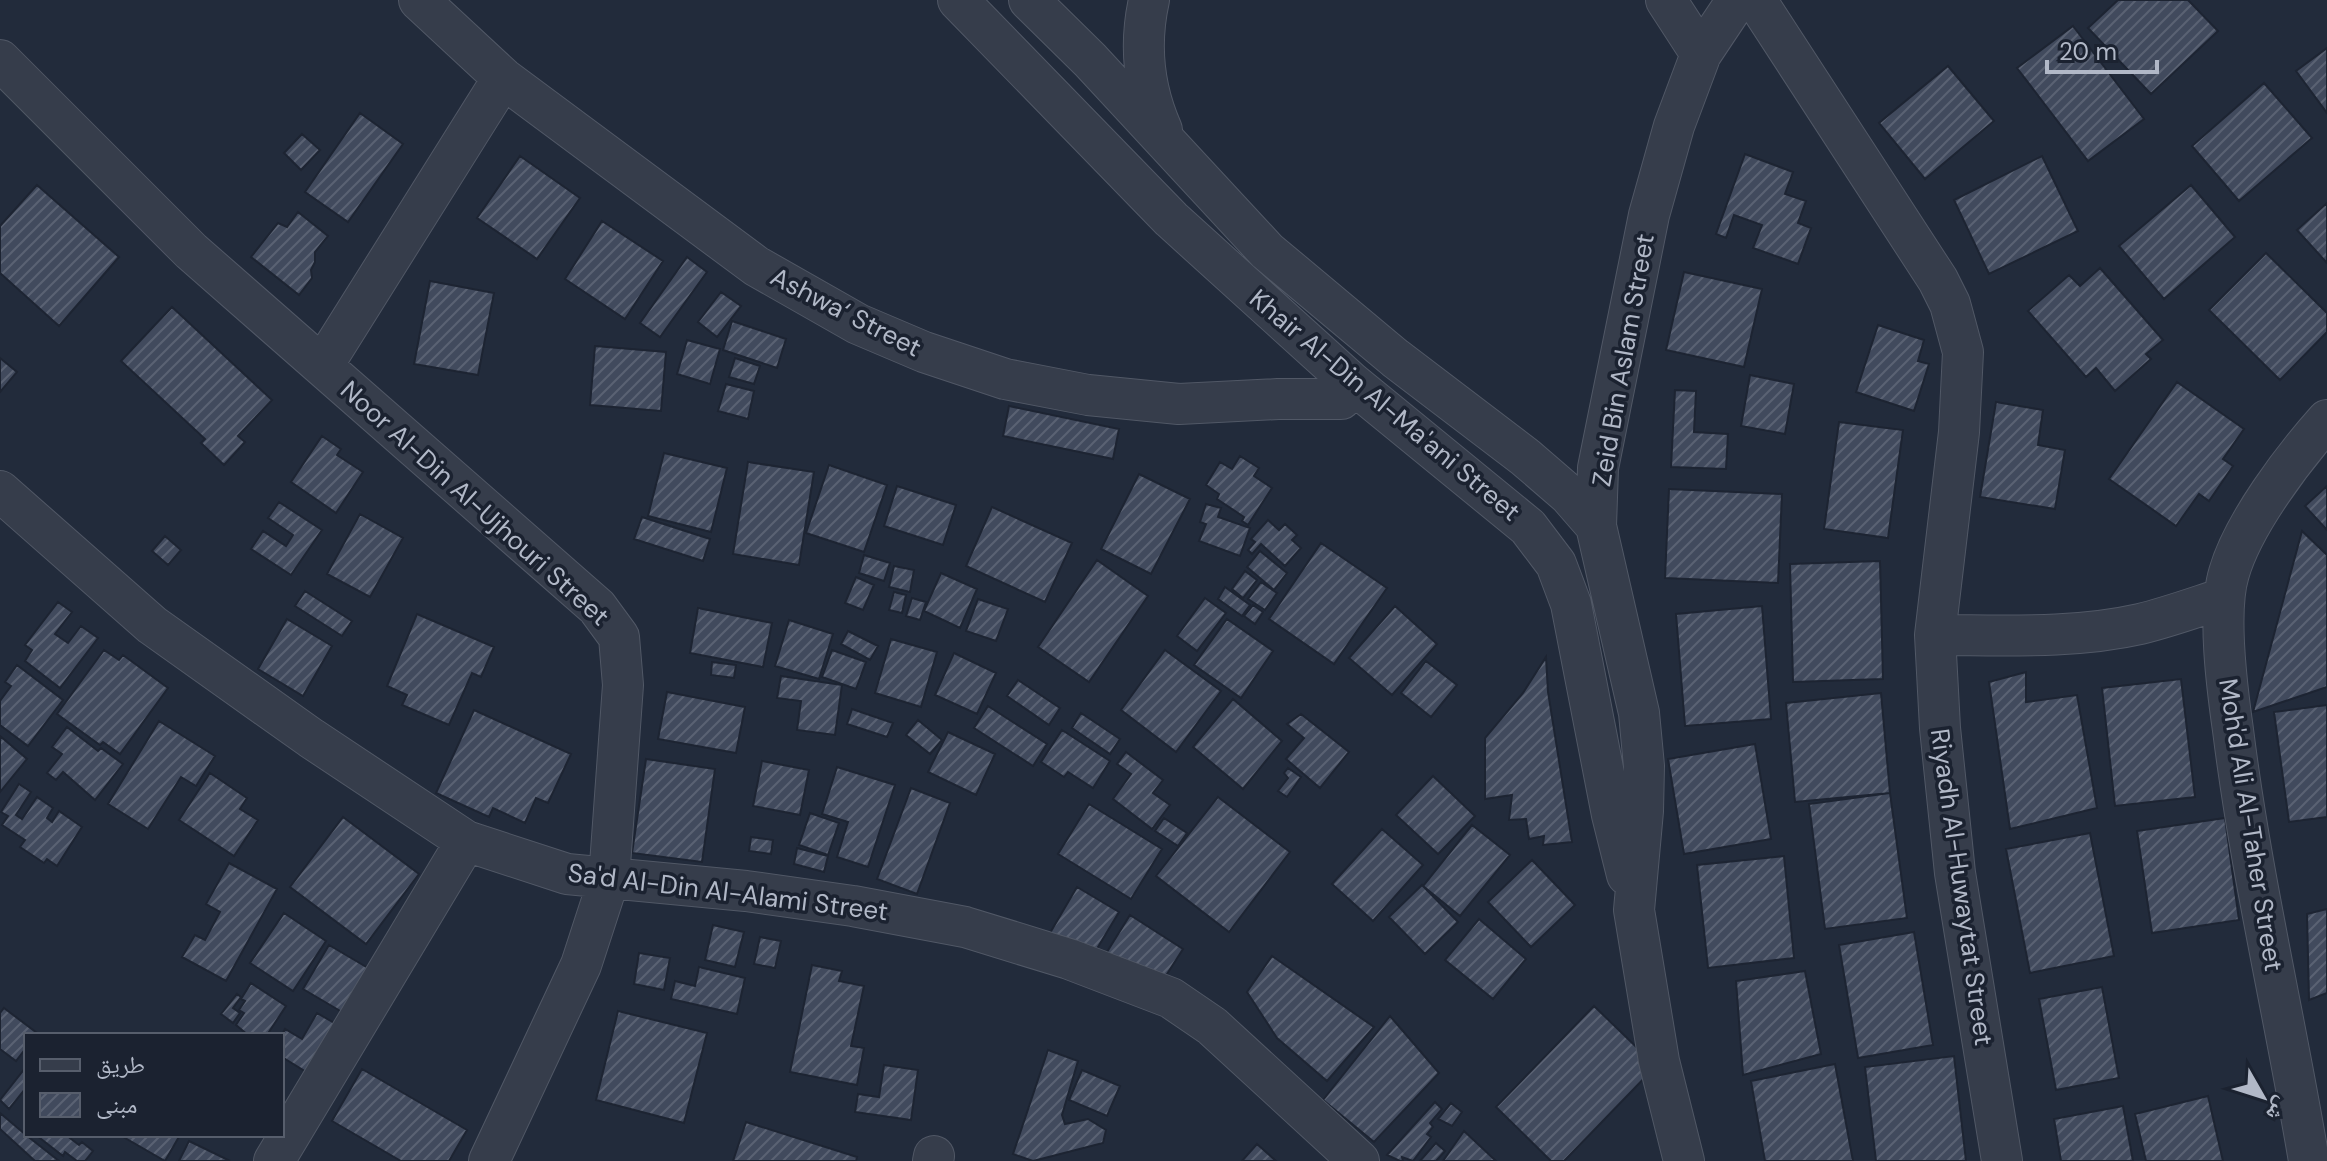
<svg xmlns="http://www.w3.org/2000/svg" width="2327" height="1161" font-family="'DM Sans','Noto Naskh Arabic',sans-serif">
	<style>
		.building { fill: url(#building-hatch); stroke: #1d2432; stroke-width: 2 }
		.lines { fill: none; stroke-linecap: round; stroke-linejoin: round }
		.minor-casing { stroke: #515866; stroke-width: 42 }
		.minor { stroke: #363d4b; stroke-width: 40 }
		.labels { text-anchor: middle; dominant-baseline: central; stroke-width: 7; stroke-linejoin: round; paint-order: stroke }
		.street-label { font-size: 26px; fill: #b1b8c7; stroke: #1b2230 }
	</style>
	<defs>
		<pattern id="building-hatch" width="6" height="6" patternUnits="userSpaceOnUse" patternTransform="scale(2)"><rect width="6" height="6" fill="#414a5d"/><path d="M-1 1l2-2M0 6l6-6M5 7l2-2" fill="none" stroke="#5a6273"/></pattern>
	</defs>
	<rect width="100%" height="100%" fill="#222b3b"/>
	<!-- building -->
	<path class="building" d="M2118,0H2188L2218,31L2151,94L2088,28Z
		M2073,26L2144,119L2088,161L2017,68Z
		M2327,48V113L2296,71Z
		M1948,66L1994,121L1925,179L1879,123Z
		M2264,83L2312,138L2239,201L2192,146Z
		M360,113L403,144L348,222L305,192Z
		M302,134L320,150L301,170L284,153Z
		M1745,154L1793,172L1785,194L1806,201L1798,223L1811,228L1798,264L1753,248L1762,225L1734,215L1726,238L1716,234Z
		M520,156L580,198L537,259L477,218Z
		M2042,156L2078,231L1989,274L1954,200Z
		M37,185L119,257L59,326L0,273V226Z
		M2191,185L2235,237L2164,299L2119,246Z
		M2327,203V263L2297,230Z
		M298,212L328,236L315,252V262L311,270L312,278L299,295L251,257L278,223L287,227Z
		M602,221L663,261L625,319L565,279Z
		M2266,253L2327,313V332L2280,380L2209,310Z
		M687,257L707,272L660,337L640,323Z
		M2100,268L2163,340L2146,354L2151,359L2115,391L2096,368L2086,377L2028,311L2069,275L2080,286Z
		M1684,272L1762,289L1744,367L1666,350Z
		M430,281L494,293L478,375L414,364Z
		M721,292L741,306L717,337L698,322Z
		M172,307L272,400L238,436L245,442L224,465L201,443L205,439L121,361Z
		M732,321L786,339L777,368L723,350Z
		M1878,325L1924,340L1918,361L1929,364L1914,411L1856,392Z
		M687,340L720,349L710,384L677,374Z
		M595,346L666,352L661,411L590,405Z
		M0,358L17,372L0,392Z
		M735,358L760,366L754,384L729,377Z
		M1750,375L1794,384L1785,434L1741,426Z
		M2177,382L2244,429L2223,459L2233,466L2209,501L2199,494L2176,526L2109,479Z
		M726,384L754,391L748,419L718,411Z
		M1675,390L1696,391L1694,432L1728,434L1726,469L1671,467Z
		M1996,402L2043,410L2038,445L2065,450L2055,509L1980,497Z
		M1009,406L1119,429L1113,459L1003,436Z
		M1839,422L1903,430L1888,538L1824,529Z
		M322,436L341,449L337,455L363,472L336,513L291,482Z
		M664,453L727,468L711,532L648,516Z
		M1240,456L1259,468L1254,476L1272,488L1248,525L1242,521L1244,517L1217,499L1219,494L1206,485L1220,462L1232,469Z
		M748,462L814,472L799,565L733,554Z
		M829,465L887,485L864,552L806,533Z
		M1139,474L1190,499L1151,574L1101,549Z
		M897,486L956,505L943,545L884,526Z
		M2327,486V530L2305,506Z
		M1669,489L1782,494L1778,583L1665,578Z
		M279,502L322,530L291,575L251,549L263,531L286,546L293,535L268,518Z
		M1206,504L1221,508L1218,517L1250,528L1240,556L1199,541L1206,524L1200,522Z
		M992,507L1072,543L1045,602L966,566Z
		M360,514L403,538L370,597L327,574Z
		M642,517L710,539L703,561L634,539Z
		M1268,520L1279,530L1285,524L1297,535L1292,540L1301,548L1285,566L1261,544L1252,554L1248,550L1255,542L1251,539Z
		M2302,531L2327,555V687L2253,712Z
		M165,536L181,550L168,565L152,551Z
		M1321,543L1387,588L1334,664L1269,619Z
		M1260,551L1287,573L1274,590L1247,567Z
		M864,555L890,563L884,581L859,573Z
		M1097,560L1148,596L1089,682L1038,647Z
		M1880,561L1883,679L1793,682L1790,564Z
		M894,566L914,570L910,592L889,587Z
		M1245,571L1257,580L1243,598L1232,589Z
		M941,573L977,589L960,628L924,611Z
		M856,577L874,585L863,610L845,603Z
		M1261,582L1277,593L1265,610L1248,599Z
		M1225,587L1250,605L1242,616L1218,599Z
		M305,591L352,621L342,636L295,606Z
		M894,592L906,595L902,613L889,610Z
		M912,598L926,602L920,620L906,616Z
		M1205,598L1226,613L1197,651L1177,636Z
		M978,599L1008,609L996,641L966,631Z
		M58,602L72,612L55,634L68,643L81,626L98,638L60,688L25,661L32,650L25,645Z
		M1253,605L1263,612L1255,624L1244,616Z
		M1395,606L1437,644L1392,695L1349,658Z
		M1762,606L1771,719L1685,726L1676,614Z
		M698,608L772,623L763,667L690,653Z
		M417,614L494,647L481,677L472,673L449,725L402,705L407,695L387,686Z
		M287,619L332,646L303,696L258,669Z
		M1227,619L1273,651L1241,698L1194,665Z
		M789,620L833,634L819,679L775,666Z
		M848,631L878,646L870,660L841,644Z
		M891,639L937,652L921,707L875,693Z
		M104,650L119,660L123,655L168,688L120,754L103,742L100,745L57,714Z
		M832,650L866,662L856,689L822,677Z
		M1165,650L1221,691L1176,752L1121,710Z
		M954,653L996,673L977,714L935,695Z
		M1546,657L1548,692L1572,842L1543,845L1544,836L1529,839L1526,819L1509,820L1512,795L1485,799V738L1523,693Z
		M1426,661L1457,685L1431,717L1401,693Z
		M712,662L736,665L734,678L711,675Z
		M17,665L63,700L28,746L0,725V701L11,686L5,682Z
		M2026,672V702L2077,695L2097,808L2010,829L1989,682Z
		M781,676L842,685L835,735L797,730L801,701L777,698Z
		M2181,679L2195,797L2115,806L2102,688Z
		M1018,680L1060,708L1049,725L1007,696Z
		M667,692L745,707L736,753L658,739Z
		M1881,693L1890,793L1795,802L1786,703Z
		M1233,699L1282,741L1243,789L1193,747Z
		M2327,705V817L2289,822L2274,712Z
		M988,706L1047,744L1033,766L974,728Z
		M852,709L893,723L887,737L847,724Z
		M474,710L571,754L548,803L536,798L525,823L493,808L489,817L436,793Z
		M1081,713L1120,739L1110,754L1072,728Z
		M1301,714L1349,752L1320,788L1286,759L1304,738L1287,724Z
		M918,720L942,740L930,754L906,735Z
		M159,721L215,756L196,786L181,777L148,829L108,804Z
		M67,727L98,751L101,748L123,764L95,800L63,772L56,780L47,773L62,754L52,747Z
		M1062,730L1110,761L1093,788L1068,772L1064,777L1041,762Z
		M948,732L995,754L976,795L928,772Z
		M0,736L27,759L0,792Z
		M1755,744L1771,839L1684,854L1668,759Z
		M1126,752L1163,780L1153,793L1170,805L1152,829L1113,799L1131,774L1117,764Z
		M646,759L715,769L702,862L632,853Z
		M762,761L809,770L800,815L753,806Z
		M837,767L895,785L868,867L837,857L848,822L822,814Z
		M1288,768L1301,777L1287,797L1278,791L1288,778L1284,773Z
		M210,773L247,798L240,809L258,820L234,856L179,820Z
		M1433,776L1475,816L1438,854L1396,815Z
		M19,784L31,792L16,815L22,819L37,797L53,808L47,818L52,822L59,811L82,827L57,866L47,859L44,863L20,847L25,840L2,825L8,816L1,812Z
		M911,788L950,803L917,894L877,879Z
		M1890,793L1907,918L1825,929L1809,804Z
		M1218,797L1290,852L1229,932L1156,876Z
		M1089,804L1162,849L1131,899L1058,854Z
		M810,813L839,823L828,855L799,845Z
		M343,817L419,874L366,944L290,887Z
		M1164,818L1187,833L1178,846L1155,831Z
		M2225,818L2239,920L2152,933L2137,831Z
		M1472,825L1510,855L1460,916L1423,886Z
		M1382,829L1423,865L1373,921L1332,884Z
		M2090,833L2114,956L2030,973L2006,849Z
		M751,837L773,840L771,854L749,851Z
		M797,848L828,856L824,872L794,864Z
		M1784,856L1794,958L1708,968L1697,865Z
		M1532,860L1575,905L1531,947L1488,902Z
		M229,863L277,889L226,981L182,957L195,935L205,940L220,912L206,904Z
		M1422,885L1458,922L1425,954L1389,917Z
		M1077,887L1119,912L1092,957L1050,933Z
		M2327,909V993L2309,1000L2307,914Z
		M284,913L326,941L293,991L250,963Z
		M1130,915L1183,949L1160,985L1107,952Z
		M1479,919L1526,959L1493,999L1445,960Z
		M713,925L744,932L735,967L705,960Z
		M1914,932L1933,1045L1858,1058L1839,945Z
		M760,937L781,941L775,968L754,964Z
		M329,945L368,968L342,1012L303,989Z
		M639,953L670,958L664,990L634,984Z
		M1272,956L1374,1027L1327,1081L1277,1038L1247,992Z
		M812,965L842,971L839,981L864,986L851,1046L864,1048L857,1085L790,1072Z
		M699,967L745,978L737,1014L671,999L675,981L695,986Z
		M1805,971L1821,1054L1743,1075L1736,981Z
		M251,983L286,1006L267,1035H248L236,1025L244,1013L239,1010L245,1001L241,999Z
		M2102,987L2119,1078L2056,1090L2039,999Z
		M237,994L241,997L233,1008L240,1013L233,1023L221,1014Z
		M1594,1006L1656,1066L1564,1161H1551L1496,1107Z
		M4,1008L37,1033L26,1035V1048L16,1061L0,1049V1013Z
		M618,1011L707,1033L684,1123L596,1100Z
		M317,1013L336,1024L308,1073L282,1057V1035L285,1029L302,1039Z
		M1390,1016L1439,1073L1374,1142L1323,1100Z
		M1048,1050L1078,1061L1062,1115L1065,1124L1088,1119L1106,1130L1103,1143L1033,1161L1013,1154Z
		M1954,1056L1966,1161H1876L1865,1067Z
		M1835,1064L1853,1161H1765L1751,1081Z
		M884,1065L918,1070L911,1120L855,1112L858,1094L879,1097Z
		M26,1067V1088L9,1109L0,1100Z
		M362,1069L467,1130L449,1161H401L332,1121Z
		M1082,1070L1120,1086L1107,1116L1069,1100Z
		M2208,1096L2223,1161H2146L2135,1114Z
		M1435,1102L1442,1109L1430,1123L1433,1127L1427,1134L1431,1137L1413,1161L1402,1157L1403,1161H1400L1387,1155Z
		M1451,1103L1462,1112L1452,1126L1438,1119Z
		M2123,1106L2133,1161H2061L2054,1119Z
		M0,1113L26,1135L59,1161H35L0,1129Z
		M746,1122L857,1157L856,1161H733Z
		M1464,1131L1496,1161H1443Z
		M36,1135H66L79,1145L82,1142L93,1151L85,1161H77L65,1152L63,1156Z
		M120,1135H180L165,1161Z
		M189,1141L230,1161H179Z
		M1436,1143L1445,1151L1436,1161H1420Z
		M1257,1144L1276,1161H1242Z"/>
	<g class="lines">
		<!-- minor casing -->
		<g class="minor-casing">
			<path id="minor" d="M419,0L503,78L756,266L858,324L924,352L1005,379L1088,395L1179,404L1278,399H1341L1352,383
				M958,0L1171,219L1352,383L1528,527L1556,564L1571,604L1612,815L1627,875
				M1029,0L1090,60L1267,251L1395,358L1525,457L1569,495L1596,526
				M1149,0C1139,45 1143,87 1162,130
				M1666,0L1701,54
				M1756,0L1938,280L1950,304L1963,352L1959,432L1935,635L1940,728L1955,873L2002,1161
				M0,60L191,251L597,607L619,637L623,685L609,879L581,965L489,1161
				M323,365L503,78
				M0,491L152,625L311,738L466,841L567,874L746,891L853,906L965,927L1069,959L1171,998L1212,1026L1359,1161
				M1935,635C2003,635 2074,639 2140,624C2169,617 2196,607 2224,598
				M274,1161L466,841
				M933,1161L934,1156
				M1684,1161L1659,1061L1634,910L1643,811L1644,766L1639,713L1596,526L1598,468L1649,215L1674,126L1701,54L1737,0
				M2309,1161C2285,1017 2251,875 2233,730C2227,688 2217,612 2229,573C2243,524 2293,458 2327,420"/>
		</g>
		<!-- minor -->
		<use href="#minor" class="minor"/>
	</g>
	<g class="labels">
		<!-- street labels -->
		<g class="street-label">
			<text transform="translate(846 312) rotate(27)">Ashwa‘ Street</text>
			<text transform="translate(1623 360) rotate(-80)">Zeid Bin Aslam Street</text>
			<text transform="translate(1385 405) rotate(40)">Khair Al-Din Al-Ma'ani Street</text>
			<text transform="translate(475 503) rotate(42)">Noor Al-Din Al-Ujhouri Street</text>
			<text transform="translate(2251 825) rotate(81)">Moh'd Ali Al-Taher Street</text>
			<text transform="translate(1962 887) rotate(82)">Riyadh Al-Huwaytat Street</text>
			<text transform="translate(728 892) rotate(7)">Sa'd Al-Din Al-Alami Street</text>
		</g>
	</g>
	<!-- legend -->
	<rect x="24" y="1033" width="260" height="104" fill="#1b2230" stroke="#575e6c" stroke-width="2"/>
	<rect x="40" y="1059" width="40" height="12" fill="#363d4b" stroke="#575e6c" stroke-width="2"/>
	<text x="96" y="1073" font-size="24" fill="#b1b8c7">طريق</text>
	<rect x="40" y="1093" width="40" height="24" fill="url(#building-hatch)" stroke="#575e6c" stroke-width="2"/>
	<text x="96" y="1113" font-size="24" fill="#b1b8c7">مبنى</text>
	<!-- north arrow -->
	<g transform="translate(2263 1097) rotate(129)" stroke="#1b2230" stroke-width="6" paint-order="stroke">
	<path d="M0-6L14 30L0 20L-14 30Z" fill="#b1b8c7"/>
	<text y="-12" font-size="22" font-weight="bold" text-anchor="middle" fill="#b1b8c7">ش</text>
	</g>
	<!-- scale -->
	<path d="M2047 60v12h110v-12" fill="none" stroke="#b1b8c7" stroke-width="4"/>
	<text x="2059" y="60" font-size="24" fill="#b1b8c7" stroke="#1b2230" stroke-width="6" paint-order="stroke">20 m</text>
</svg>
